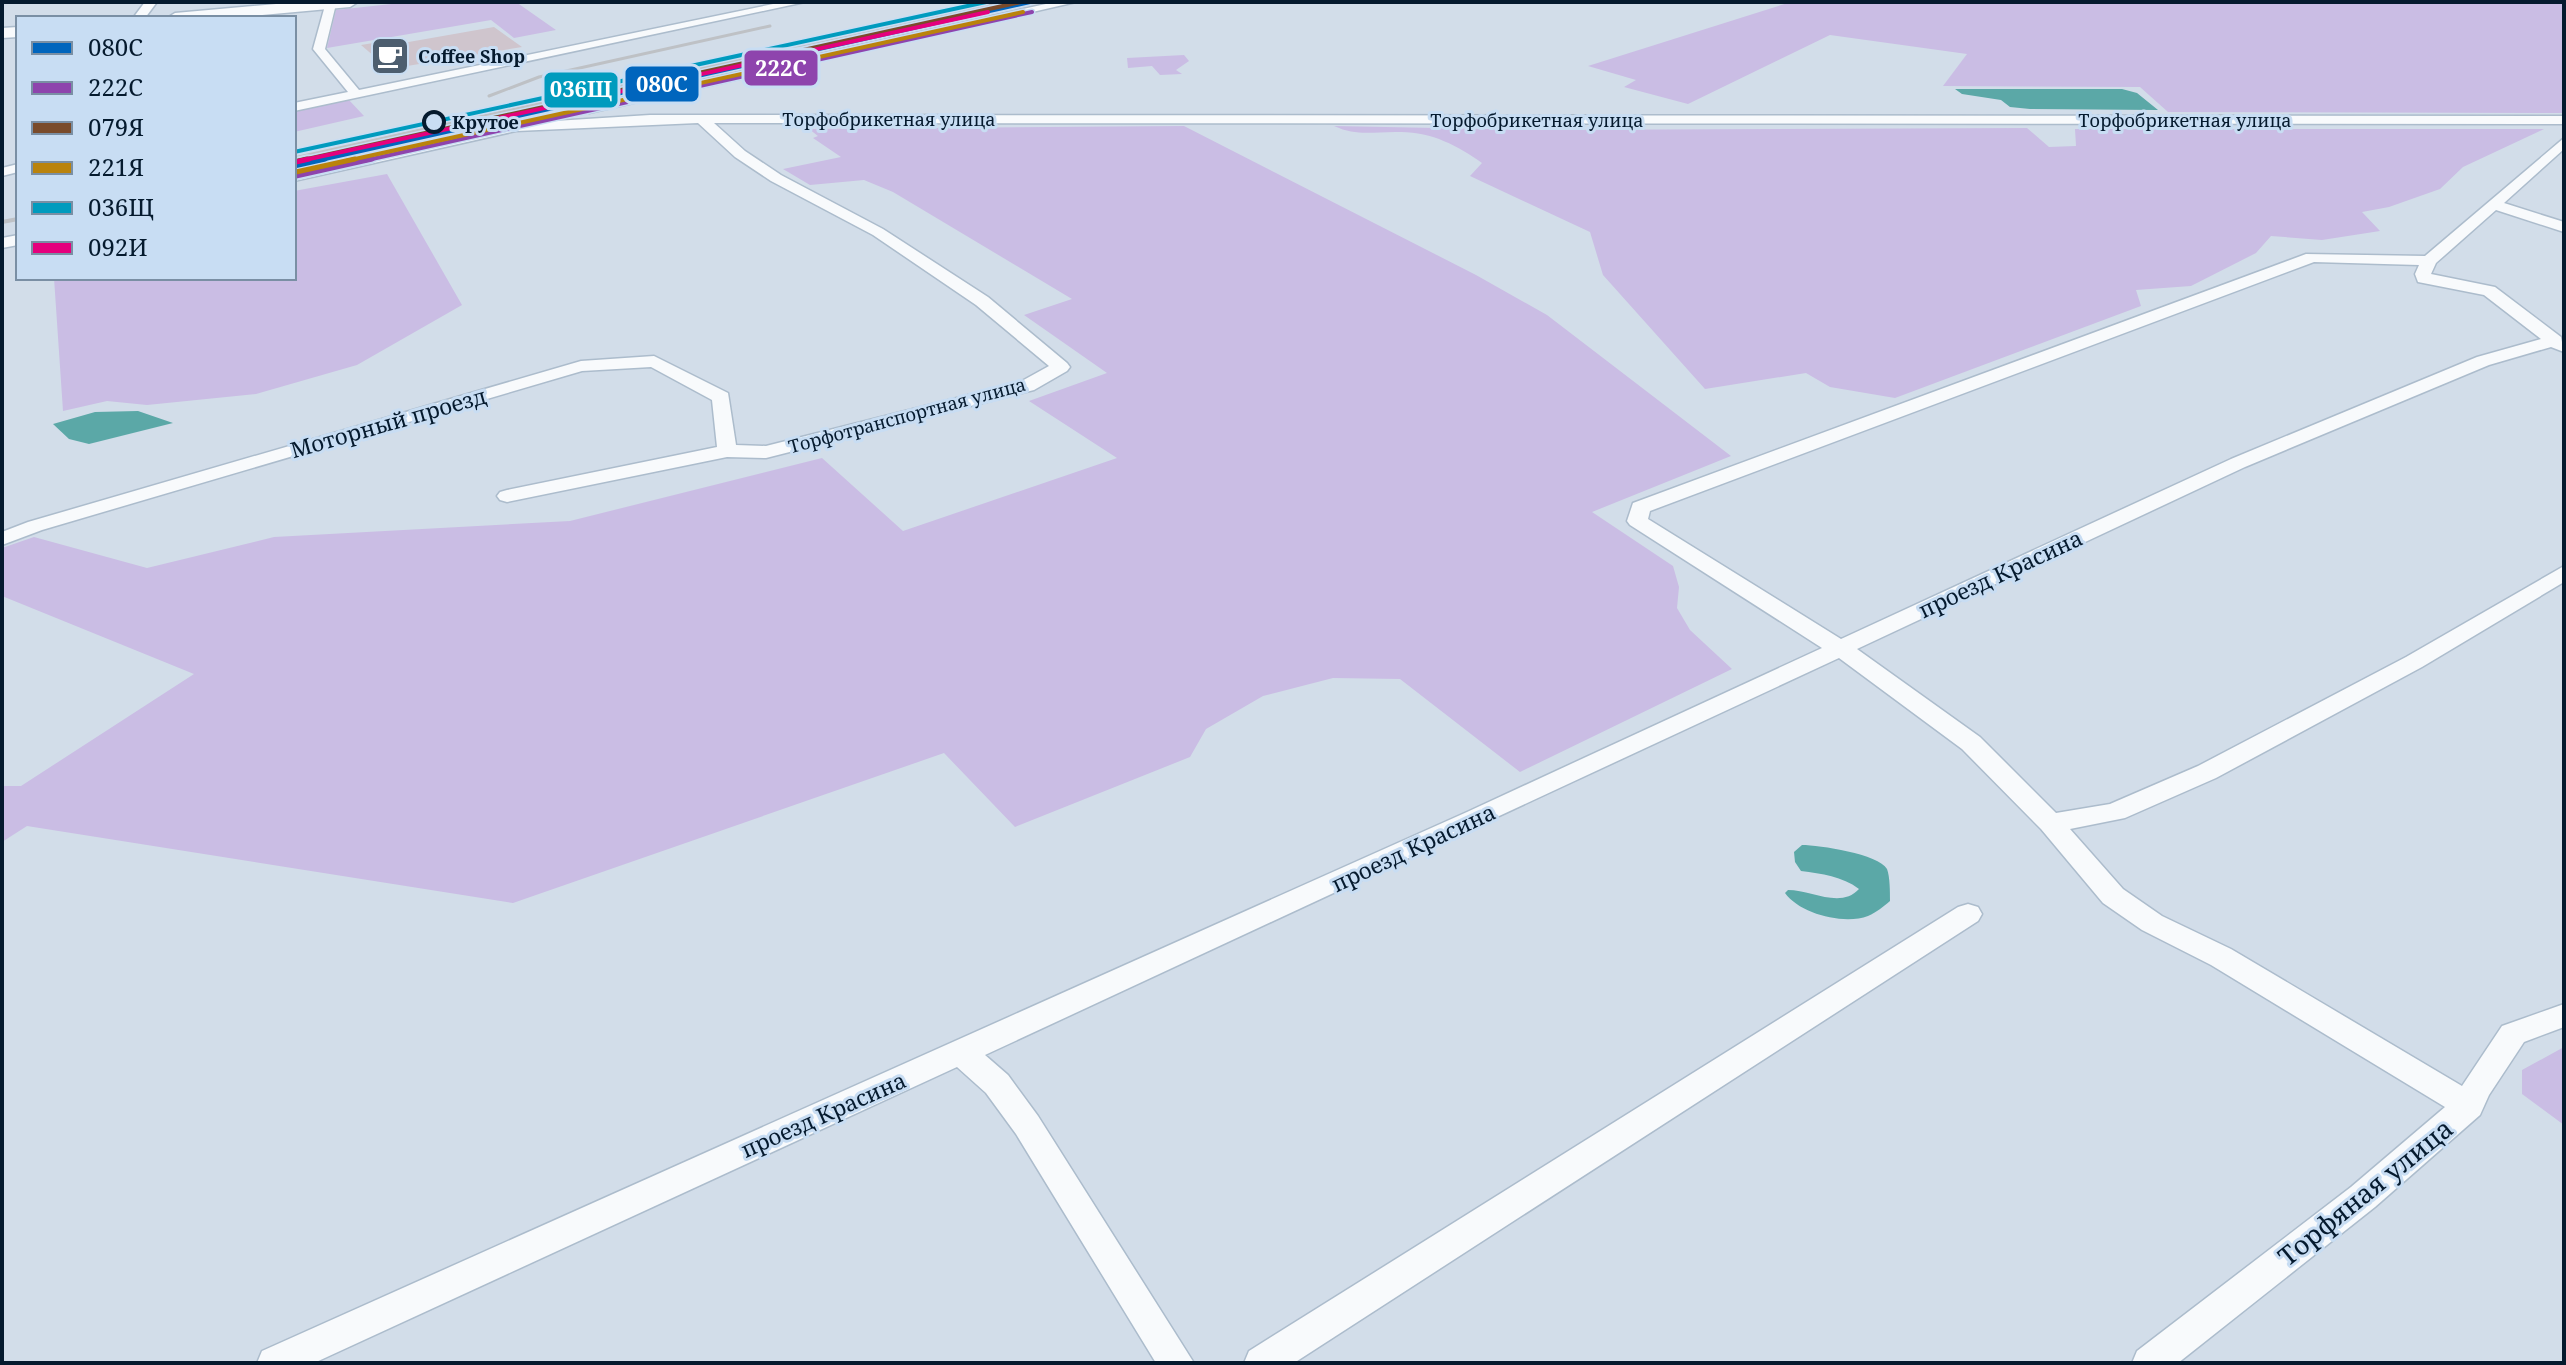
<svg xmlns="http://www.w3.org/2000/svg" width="2566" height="1365" font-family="'Noto Serif',serif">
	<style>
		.green { fill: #cabde4 }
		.water { fill: #5ba8a7 }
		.building { fill: #cfc5cd }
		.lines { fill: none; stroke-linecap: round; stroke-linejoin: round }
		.street-casing { stroke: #acbccc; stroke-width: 3 }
		.secondary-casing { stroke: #acbccc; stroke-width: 3 }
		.street { fill: #f8fafc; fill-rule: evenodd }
		.secondary { fill: #f8fafc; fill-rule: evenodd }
		.rail-far1 { stroke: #bec1c5; stroke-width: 3 }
		.rail { stroke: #bec1c5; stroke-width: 4 }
		.rail-1-far1-casing { stroke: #c8ddf3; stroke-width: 7 }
		.rail-1-casing { stroke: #c8ddf3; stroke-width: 9 }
		.rail-2-far1-casing { stroke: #c8ddf3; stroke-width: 7 }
		.rail-2-casing { stroke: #c8ddf3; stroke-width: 9 }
		.rail-3-far1-casing { stroke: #c8ddf3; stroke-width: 7 }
		.rail-3-casing { stroke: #c8ddf3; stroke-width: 9 }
		.rail-4-far1-casing { stroke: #c8ddf3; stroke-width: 7 }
		.rail-4-casing { stroke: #c8ddf3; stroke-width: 9 }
		.rail-5-casing { stroke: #c8ddf3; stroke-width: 7 }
		.rail-6-far1-casing { stroke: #c8ddf3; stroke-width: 7 }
		.rail-6-casing { stroke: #c8ddf3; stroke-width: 9 }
		.rail-1-far1 { stroke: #0065bd; stroke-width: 4 }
		.rail-1 { stroke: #0065bd; stroke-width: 5 }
		.rail-2-far1 { stroke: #8e44ad; stroke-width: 4 }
		.rail-2 { stroke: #8e44ad; stroke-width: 5 }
		.rail-3-far1 { stroke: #7a4b2a; stroke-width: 4 }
		.rail-3 { stroke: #7a4b2a; stroke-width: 5 }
		.rail-4-far1 { stroke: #ba830c; stroke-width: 4 }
		.rail-4 { stroke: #ba830c; stroke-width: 5 }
		.rail-5 { stroke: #009bbe; stroke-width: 4 }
		.rail-6-far1 { stroke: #e5007d; stroke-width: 4 }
		.rail-6 { stroke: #e5007d; stroke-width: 5 }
		.stop-dot { fill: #c8ddf3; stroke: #051a2e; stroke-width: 4 }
		.labels { text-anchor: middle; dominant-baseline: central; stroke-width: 6; stroke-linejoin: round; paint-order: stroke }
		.far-poi-label { font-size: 18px; font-weight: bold; fill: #051a2e; stroke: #c8ddf3; text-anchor: start }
		.far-street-label { font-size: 18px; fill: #051a2e; stroke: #c8ddf3 }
		.far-stop-label { font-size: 18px; font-weight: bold; fill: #051a2e; stroke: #c8ddf3; text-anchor: start }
		.street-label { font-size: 22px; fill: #051a2e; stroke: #c8ddf3 }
		.near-street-label { font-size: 26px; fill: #051a2e; stroke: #c8ddf3 }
		.line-badge { stroke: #c8ddf3; stroke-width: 3 }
		.badge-label { font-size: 22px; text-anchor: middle; font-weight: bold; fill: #fff }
	</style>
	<rect width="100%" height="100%" fill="#d2dde9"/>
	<!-- green -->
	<path class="green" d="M410,2H516L556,30L514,38L491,20L327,48L336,10Z
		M1791,2H2564V113L2168,112L2140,87L1943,86L1967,54L1830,35L1688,104L1624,87L1636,80L1588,66Z
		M1184,55L1189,61L1176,70L1182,74L1160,75L1152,66L1128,68L1127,58Z
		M348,99L364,116L294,132V111Z
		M1184,126L1476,275L1547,315L1731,456L1592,512L1673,566L1679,587L1677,608L1690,630L1732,669L1520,772L1400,679L1333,678L1263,696L1206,729L1190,757L1015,827L944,753L513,903L27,826L2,842V786H21L194,674L2,596V548L34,537L147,568L274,537L570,521L822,458L903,531L1117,458L1029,401L1107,373L1024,315L1072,299L893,192L864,180L810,185L783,169L841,157L813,138L818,136L809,129Z
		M1334,126L1539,130L2027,128L2049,147L2076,146L2075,129H2544L2463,167L2440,189L2389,207L2362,212L2380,231L2322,240L2271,236L2256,253L2191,286L2136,290L2141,306L1895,398L1830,387L1806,373L1705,389L1603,275L1590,232L1470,176L1482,163C1458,146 1432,132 1401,132C1375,131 1358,137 1334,126Z
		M387,174L462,305L357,365L256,394L147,405L107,401L63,411L54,278H294V191Z
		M2564,1047V1125L2522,1094V1070Z"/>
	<!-- water -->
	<path class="water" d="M1955,89H2122L2137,93L2158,110L2030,109L2010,107L2001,100L1962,94Z
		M138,411L173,423L89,444L69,439L53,424L95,412Z
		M1802,845C1819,845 1879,854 1887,869C1890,877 1890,892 1890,901C1883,907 1877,912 1868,916C1844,925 1800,914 1785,893L1788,890C1811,890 1841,909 1859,889C1842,876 1822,874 1801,871L1795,862L1794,852Z"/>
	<!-- building -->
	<path class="building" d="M494,27L522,47L389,69L361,45L397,39L403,43Z"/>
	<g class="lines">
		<!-- street casing -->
		<g class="street-casing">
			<path id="street" d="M145,2H157L145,18H133Z
				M326,2L336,4L325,49L359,90L783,2H805L294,111V103L348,92L313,49Z
				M1055,2H1076L589,113L582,109L589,105Z
				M650,115L2564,116V124L714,123L745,151L781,175L883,229L988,297L1067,363L1070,367L1067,371L1034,390L766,458L727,457L507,502L500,500L497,496L500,492L507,490L717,447L712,400L651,367L582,371L42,530L2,545V532L28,522L581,361L654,356L728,393L736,445L766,446L1020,382L1049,366L976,305L873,235L771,181L735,157L698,123L516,131L294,181V173L533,119L539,122Z
				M2564,138V149L2504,203L2564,222V232L2496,210L2436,263L2431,274L2495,287L2561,337L2564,352L2551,347L2489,365L2245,467L1857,649L1980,737L2056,813L2110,804L2198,766L2406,657L2564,566V582L2422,667L2216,778L2125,818L2070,829L2123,889L2162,916L2231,949L2462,1086L2502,1026L2564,1004V1027L2524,1042L2489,1095L2480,1115L2375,1207L2178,1363H2132L2137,1351L2351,1187L2445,1107L2211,965L2142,930L2103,903L2041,829L1962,749L1839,658L985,1055L1008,1075L1038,1116L1194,1363H1156L1016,1134L986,1093L957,1067L314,1363H257L262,1351L1467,812L1822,648L1630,525L1627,521L1633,503L2306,254L2425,256ZM2314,262L2419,265L2415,274L2418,282L2484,295L2541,339L2477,357L2231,459L1841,639L1648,519L1650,511Z
				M18,164V172L2,176V168Z
				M18,235V245L2,248V238Z
				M1968,904L1978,907L1982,914L1978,921L1294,1363H1244L1249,1351L1958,907Z"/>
		</g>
		<!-- secondary casing -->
		<g class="secondary-casing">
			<path id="secondary" d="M298,2H358L350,7L228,18H167L175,13Z
				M18,27V37L2,38V28Z"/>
		</g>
		<!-- street -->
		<use href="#street" class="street"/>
		<!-- secondary -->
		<use href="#secondary" class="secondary"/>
		<!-- rail-far1 -->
		<path class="rail-far1" d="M489,96L539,77L770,26
			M294,158L998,2"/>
		<!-- rail -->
		<path class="rail" d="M2,222L18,219"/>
		<!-- rail-1-far1 casing -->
		<g class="rail-1-far1-casing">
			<path id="rail-1-far1" d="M316,161L1030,2"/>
		</g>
		<!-- rail-1 casing -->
		<g class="rail-1-casing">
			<path id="rail-1" d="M294,166L325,159"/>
		</g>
		<!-- rail-2-far1 casing -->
		<g class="rail-2-far1-casing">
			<path id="rail-2-far1" d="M363,161L1032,12"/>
		</g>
		<!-- rail-2 casing -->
		<g class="rail-2-casing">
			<path id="rail-2" d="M296,176L372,159"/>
		</g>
		<!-- rail-3-far1 casing -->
		<g class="rail-3-far1-casing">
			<path id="rail-3-far1" d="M298,161L1021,2"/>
		</g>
		<!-- rail-3 casing -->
		<g class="rail-3-casing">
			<path id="rail-3" d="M294,162L307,159"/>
		</g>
		<!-- rail-4-far1 casing -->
		<g class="rail-4-far1-casing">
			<path id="rail-4-far1" d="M346,161L1023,12"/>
		</g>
		<!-- rail-4 casing -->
		<g class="rail-4-casing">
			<path id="rail-4" d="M296,172L355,159"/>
		</g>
		<!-- rail-5 casing -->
		<g class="rail-5-casing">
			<path id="rail-5" d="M294,152L986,2"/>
		</g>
		<!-- rail-6-far1 casing -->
		<g class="rail-6-far1-casing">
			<path id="rail-6-far1" d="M300,161L988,12"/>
		</g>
		<!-- rail-6 casing -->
		<g class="rail-6-casing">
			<path id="rail-6" d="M296,162L309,159"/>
		</g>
		<!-- rail-1-far1 -->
		<use href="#rail-1-far1" class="rail-1-far1"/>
		<!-- rail-1 -->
		<use href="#rail-1" class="rail-1"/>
		<!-- rail-2-far1 -->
		<use href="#rail-2-far1" class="rail-2-far1"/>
		<!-- rail-2 -->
		<use href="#rail-2" class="rail-2"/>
		<!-- rail-3-far1 -->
		<use href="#rail-3-far1" class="rail-3-far1"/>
		<!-- rail-3 -->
		<use href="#rail-3" class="rail-3"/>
		<!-- rail-4-far1 -->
		<use href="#rail-4-far1" class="rail-4-far1"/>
		<!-- rail-4 -->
		<use href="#rail-4" class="rail-4"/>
		<!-- rail-5 -->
		<use href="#rail-5" class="rail-5"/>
		<!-- rail-6-far1 -->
		<use href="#rail-6-far1" class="rail-6-far1"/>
		<!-- rail-6 -->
		<use href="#rail-6" class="rail-6"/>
	</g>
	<!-- icons -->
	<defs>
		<g id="cafe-square" transform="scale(2)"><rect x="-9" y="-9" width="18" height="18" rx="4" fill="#4d5e6f" stroke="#c8ddf3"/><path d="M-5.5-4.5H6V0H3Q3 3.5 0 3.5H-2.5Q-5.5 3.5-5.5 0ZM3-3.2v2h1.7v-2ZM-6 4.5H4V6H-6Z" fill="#fff"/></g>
	</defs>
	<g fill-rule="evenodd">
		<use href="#cafe-square" x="390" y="56"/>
	</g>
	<!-- markers -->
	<circle class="stop-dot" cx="434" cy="122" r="10"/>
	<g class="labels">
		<!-- far-poi labels -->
		<g class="far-poi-label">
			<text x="418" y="56">Coffee Shop</text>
		</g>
		<!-- far-street labels -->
		<g class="far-street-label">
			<text x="889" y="119">Торфобрикетная улица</text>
			<text x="1537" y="120">Торфобрикетная улица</text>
			<text x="2185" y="120">Торфобрикетная улица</text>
			<text transform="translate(907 415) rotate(-15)">Торфотранспортная улица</text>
		</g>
		<!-- far-stop labels -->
		<g class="far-stop-label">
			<text x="452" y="122">Крутое</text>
		</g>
		<!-- street labels -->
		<g class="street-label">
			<text transform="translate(388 422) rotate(-16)">Моторный проезд</text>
			<text transform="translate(2000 573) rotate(-25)">проезд Красина</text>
			<text transform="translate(1413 847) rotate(-25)">проезд Красина</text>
			<text transform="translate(823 1114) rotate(-24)">проезд Красина</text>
		</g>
		<!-- near-street labels -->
		<g class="near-street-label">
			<text transform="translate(2365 1192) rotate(-39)">Торфяная улица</text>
		</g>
	</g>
	<g class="line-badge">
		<rect x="743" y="49" width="76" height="38" rx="8" fill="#8e44ad"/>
		<rect x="624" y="65" width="76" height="38" rx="8" fill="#0065bd"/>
		<rect x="543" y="71" width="76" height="38" rx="8" fill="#009bbe"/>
	</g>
	<g class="badge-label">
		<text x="781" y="76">222С</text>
		<text x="662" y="92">080С</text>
		<text x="581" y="97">036Щ</text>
	</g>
	<!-- border -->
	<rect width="2566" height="1365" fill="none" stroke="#051a2e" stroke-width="8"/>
	<!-- legend -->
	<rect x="16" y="16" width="280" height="264" fill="#c8ddf3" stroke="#7a8fa4" stroke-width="2"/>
	<rect x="32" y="42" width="40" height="12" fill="#0065bd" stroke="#7a8fa4" stroke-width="2"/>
	<text x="88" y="56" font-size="24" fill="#051a2e">080С</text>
	<rect x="32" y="82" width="40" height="12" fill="#8e44ad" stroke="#7a8fa4" stroke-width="2"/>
	<text x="88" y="96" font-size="24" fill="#051a2e">222С</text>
	<rect x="32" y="122" width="40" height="12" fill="#7a4b2a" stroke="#7a8fa4" stroke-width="2"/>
	<text x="88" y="136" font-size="24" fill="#051a2e">079Я</text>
	<rect x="32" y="162" width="40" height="12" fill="#ba830c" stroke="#7a8fa4" stroke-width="2"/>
	<text x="88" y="176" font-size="24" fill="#051a2e">221Я</text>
	<rect x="32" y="202" width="40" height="12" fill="#009bbe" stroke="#7a8fa4" stroke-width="2"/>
	<text x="88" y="216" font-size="24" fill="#051a2e">036Щ</text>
	<rect x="32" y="242" width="40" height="12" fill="#e5007d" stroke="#7a8fa4" stroke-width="2"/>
	<text x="88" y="256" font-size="24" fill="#051a2e">092И</text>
</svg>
